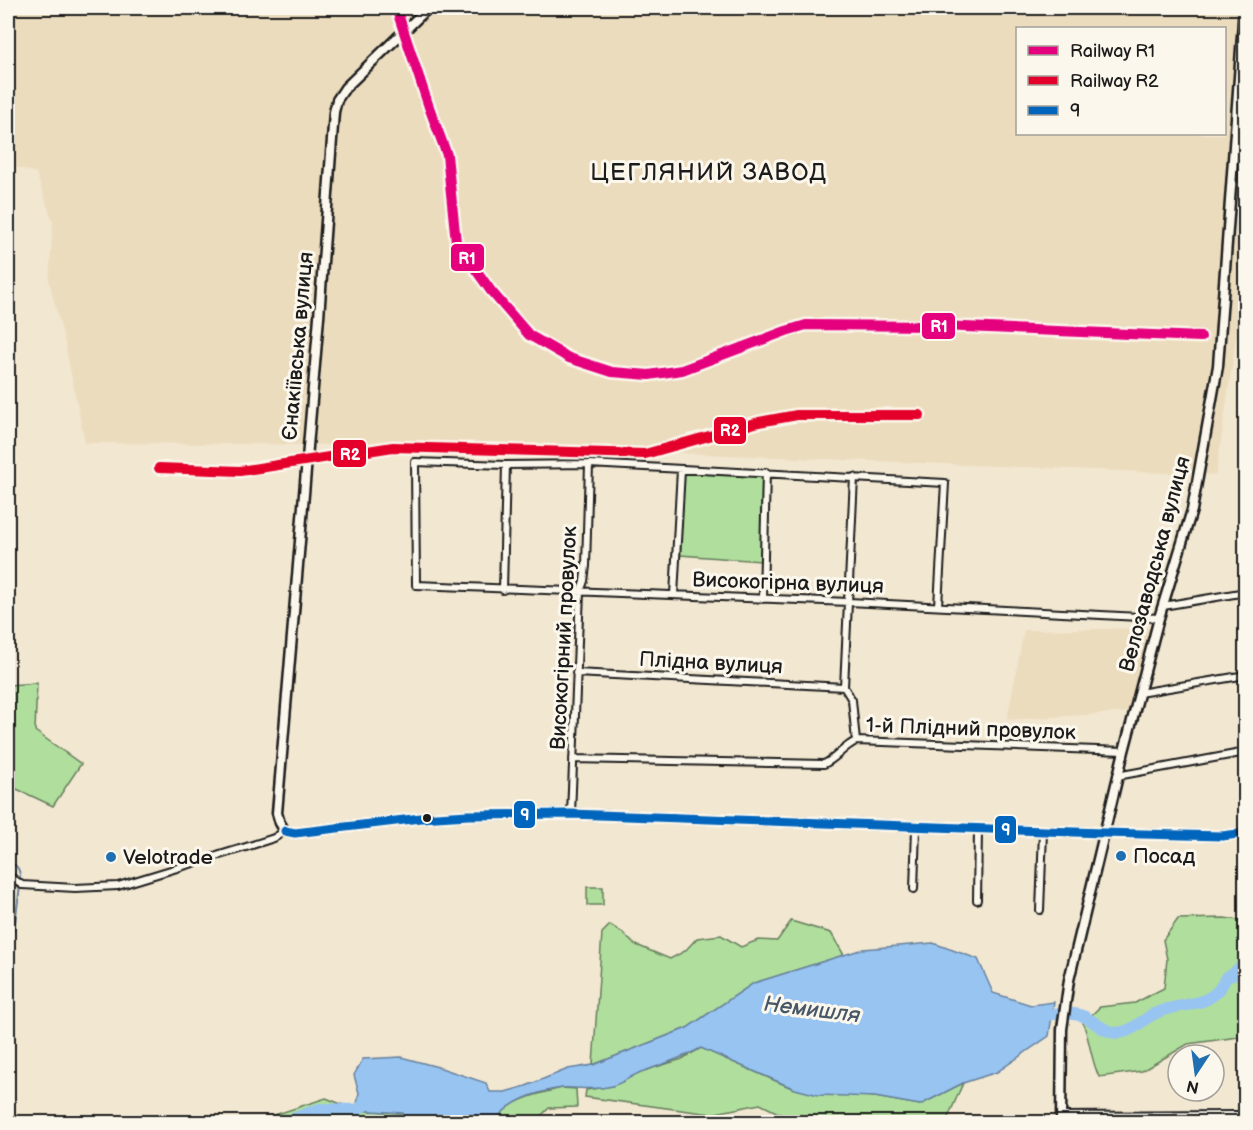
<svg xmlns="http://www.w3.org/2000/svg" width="1253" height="1130" font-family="'Balsamiq Sans',sans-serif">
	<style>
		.built { fill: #ecdcbe; fill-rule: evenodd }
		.green { fill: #afde9d; stroke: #667d5c; stroke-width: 1.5 }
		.water { fill: #98c4f2; stroke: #66819c; stroke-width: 1.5 }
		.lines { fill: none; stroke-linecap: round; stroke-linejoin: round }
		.stream { stroke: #66819c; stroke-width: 2 }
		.river { stroke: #98c4f2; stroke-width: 12 }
		.street-casing { stroke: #1c1c1c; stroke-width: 10 }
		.secondary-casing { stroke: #1c1c1c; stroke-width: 13 }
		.street { stroke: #fbf7ec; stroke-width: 6 }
		.secondary { stroke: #fbf7ec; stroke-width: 8 }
		.bus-1-casing { stroke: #fbf7ec; stroke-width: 14 }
		.bus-1 { stroke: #0065bd; stroke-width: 9 }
		.rail-1-casing { stroke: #fbf7ec; stroke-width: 15 }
		.rail-2-casing { stroke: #fbf7ec; stroke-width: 15 }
		.rail-1 { stroke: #e5007d; stroke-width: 10 }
		.rail-2 { stroke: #e4002b; stroke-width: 10 }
		.bus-dot { fill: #1c1c1c; stroke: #fbf7ec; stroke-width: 2 }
		.poi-dot { fill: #1f6fb2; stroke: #fbf7ec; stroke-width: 2 }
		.labels { text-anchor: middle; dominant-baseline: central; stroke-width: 6; stroke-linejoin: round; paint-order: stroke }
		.street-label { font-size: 21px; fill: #1c1c1c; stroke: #fbf7ec }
		.poi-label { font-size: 21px; fill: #1c1c1c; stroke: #fbf7ec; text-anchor: start }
		.water-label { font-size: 22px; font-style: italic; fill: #475767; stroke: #fbf7ec }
		.quarter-label { font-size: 24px; letter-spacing: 1.5px; fill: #1c1c1c; stroke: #fbf7ec }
		.line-badge { stroke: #fbf7ec; stroke-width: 2 }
		.badge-label { font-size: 16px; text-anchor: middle; font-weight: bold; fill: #fff }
	</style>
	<rect width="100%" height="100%" fill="#f2e7d1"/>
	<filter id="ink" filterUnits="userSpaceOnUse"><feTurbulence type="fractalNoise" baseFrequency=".0167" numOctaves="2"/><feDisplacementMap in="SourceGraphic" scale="12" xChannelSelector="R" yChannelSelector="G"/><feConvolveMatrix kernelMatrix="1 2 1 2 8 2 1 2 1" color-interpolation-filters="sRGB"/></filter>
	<g filter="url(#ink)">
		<!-- built -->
		<path class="built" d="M13,8H1245L1246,195L1239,318L1216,475L505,446L85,443L64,339L49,281L53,222L36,173L8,165V27ZM1018,28H1224V134H1018Z
			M1153,628L1132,712L1007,720L1024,630Z"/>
		<!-- green -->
		<path class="green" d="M687,472L761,475L764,478L761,561L680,555L684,476Z
			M37,683L35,731L81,764L53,806L8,785V685Z
			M587,887H603V905H587Z
			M1224,918L1245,921V1036L1188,1044L1142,1071L1099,1077C1091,1060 1090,1041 1083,1023L1100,1007L1135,1003L1164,988L1167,959L1163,940L1178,919Z
			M791,921L831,933L844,955L754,983L687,1028L593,1065L602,933L610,925L623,933L634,944L670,959L685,951L697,938L721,935L741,947L758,940L777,941Z
			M701,1048L794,1089L875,1097L920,1105L963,1083L946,1122L795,1121L760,1104L711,1114L585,1097L586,1090L612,1086L640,1072L682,1059Z
			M562,1088L576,1089L577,1107L549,1108L535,1122H495C508,1099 538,1094 562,1088Z
			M326,1098L356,1110L404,1113L406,1122H253Z"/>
		<!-- water -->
		<path class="water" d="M933,943L978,959L993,993L1031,1005L1054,1002L1049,1036L997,1072L963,1083L920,1105L875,1097L818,1095L795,1089L701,1048C681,1059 662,1064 641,1072C631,1076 623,1083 612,1086C596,1091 579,1087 562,1088C539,1091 507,1101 495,1122H406L403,1113L356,1110L359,1093L354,1075L363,1059L401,1057L438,1067L486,1083L490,1092H505L526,1086L568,1069L593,1065L687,1028L754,983L863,949Z"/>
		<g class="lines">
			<!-- stream -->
			<path class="stream" d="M8,860C17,866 21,869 20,881
				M8,951L14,930L20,886"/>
			<!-- river -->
			<path class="river" d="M1039,1019C1048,1012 1077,1012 1087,1018C1096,1023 1105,1032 1116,1033C1131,1033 1141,1021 1152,1015C1178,1000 1213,1012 1226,977L1233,974L1246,962
				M284,1122L319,1109L356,1110L368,1103"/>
			<!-- street casing -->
			<g class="street-casing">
				<path id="street" d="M854,477L844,687L852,700L856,741
					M503,590L506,465
					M674,595L681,470
					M763,599L766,472
					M938,606L945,483L589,464L506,465L415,462L416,585L849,602L1159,618
					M1163,606L1246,592
					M576,673L844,687
					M1139,693L1246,675
					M573,759L824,764C837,758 843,747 856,741L1124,751
					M1117,776L1246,752
					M571,814L580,592L584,581L586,566L589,464
					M8,875L22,885L75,888L118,886L246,847L274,838L285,831
					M914,889L916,828
					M977,900L978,830
					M1040,910L1043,832
					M1061,1116L1237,1115L1246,1118"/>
			</g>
			<!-- secondary casing -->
			<g class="secondary-casing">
				<path id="secondary" d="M428,8L345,88L337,100L334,112L319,317L277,813L280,823L285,831L295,833L421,818L468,815L571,814L1103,833L1222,836L1246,833
					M1061,1122L1062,1029L1069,980L1124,751L1159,618L1192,510L1218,366L1244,8"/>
			</g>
			<!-- street -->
			<use href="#street" class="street"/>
			<!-- secondary -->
			<use href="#secondary" class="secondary"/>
			<!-- bus-1 casing -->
			<g class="bus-1-casing">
				<path id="bus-1" d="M285,831L295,833L421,818L468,815L571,814L1103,833L1222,836L1246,833"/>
			</g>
			<!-- bus-1 -->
			<use href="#bus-1" class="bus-1"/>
			<!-- rail-1 casing -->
			<g class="rail-1-casing">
				<path id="rail-1" d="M396,8L429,107L447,155L456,242L491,291L529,335L569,358L612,372L649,375L682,370L786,331L806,325L940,326L1201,337"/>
			</g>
			<!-- rail-2 casing -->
			<g class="rail-2-casing">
				<path id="rail-2" d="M159,468L240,471L393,447L645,454L759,422L797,415H920"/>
			</g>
			<!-- rail-1 -->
			<use href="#rail-1" class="rail-1"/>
			<!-- rail-2 -->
			<use href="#rail-2" class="rail-2"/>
		</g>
	</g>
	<!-- markers -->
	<circle class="bus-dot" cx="427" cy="818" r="5"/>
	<g class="poi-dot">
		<circle cx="1121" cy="856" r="6"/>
		<circle cx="111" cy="857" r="6"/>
	</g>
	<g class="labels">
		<!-- street labels -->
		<g class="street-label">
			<text transform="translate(298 346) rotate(-85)">Єнакіївська вулиця</text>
			<text transform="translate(1155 564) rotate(-75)">Велозаводська вулиця</text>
			<text transform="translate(788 583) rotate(2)">Високогірна вулиця</text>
			<text transform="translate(564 638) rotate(-87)">Високогірний провулок</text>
			<text transform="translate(711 663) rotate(3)">Плідна вулиця</text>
			<text transform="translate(971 729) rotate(2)">1-й Плідний провулок</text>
		</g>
		<!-- poi labels -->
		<g class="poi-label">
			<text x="1133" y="856">Посад</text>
			<text x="123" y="857">Velotrade</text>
		</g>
		<!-- water labels -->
		<g class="water-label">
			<text transform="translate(812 1010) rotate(7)">Немишля</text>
		</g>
		<!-- quarter labels -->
		<g class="quarter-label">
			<text x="709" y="172">ЦЕГЛЯНИЙ ЗАВОД</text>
		</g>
	</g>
	<g class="line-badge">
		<rect x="450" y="243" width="35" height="29" rx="6" fill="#e5007d"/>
		<rect x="921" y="312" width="35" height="28" rx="6" fill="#e5007d"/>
		<rect x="713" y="416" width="34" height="29" rx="6" fill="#e4002b"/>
		<rect x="332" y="439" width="35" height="29" rx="6" fill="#e4002b"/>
		<rect x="513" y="800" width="23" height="29" rx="6" fill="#0065bd"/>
		<rect x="994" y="815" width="23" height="29" rx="6" fill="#0065bd"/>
	</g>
	<g class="badge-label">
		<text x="467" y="264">R1</text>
		<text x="939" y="332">R1</text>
		<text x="730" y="436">R2</text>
		<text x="350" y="460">R2</text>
		<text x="525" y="820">9</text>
		<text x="1006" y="835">9</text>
	</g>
	<!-- margin -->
	<rect width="1253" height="1130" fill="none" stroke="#fbf7ec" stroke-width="30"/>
	<rect x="15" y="15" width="1223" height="1100" fill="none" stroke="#1c1c1c" stroke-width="2" filter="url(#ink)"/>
	<!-- legend -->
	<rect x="1016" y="27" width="210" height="108" fill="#fbf7ec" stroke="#a29f99" stroke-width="1.5"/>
	<rect x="1028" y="46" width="30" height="9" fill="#e5007d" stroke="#a29f99" stroke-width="1.5"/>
	<text x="1070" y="57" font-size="18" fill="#1c1c1c">Railway R1</text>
	<rect x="1028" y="76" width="30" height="9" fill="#e4002b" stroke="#a29f99" stroke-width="1.5"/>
	<text x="1070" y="87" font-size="18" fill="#1c1c1c">Railway R2</text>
	<rect x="1028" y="106" width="30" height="9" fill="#0065bd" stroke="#a29f99" stroke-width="1.5"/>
	<text x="1070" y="117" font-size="18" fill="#1c1c1c">9</text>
	<!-- north arrow -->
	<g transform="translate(1196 1073) rotate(193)"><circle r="28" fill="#fbf7ec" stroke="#a29f99" stroke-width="1.5"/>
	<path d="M0-4.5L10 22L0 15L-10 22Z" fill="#1f6fb2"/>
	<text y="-9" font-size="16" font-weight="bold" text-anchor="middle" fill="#1c1c1c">N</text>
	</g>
</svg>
